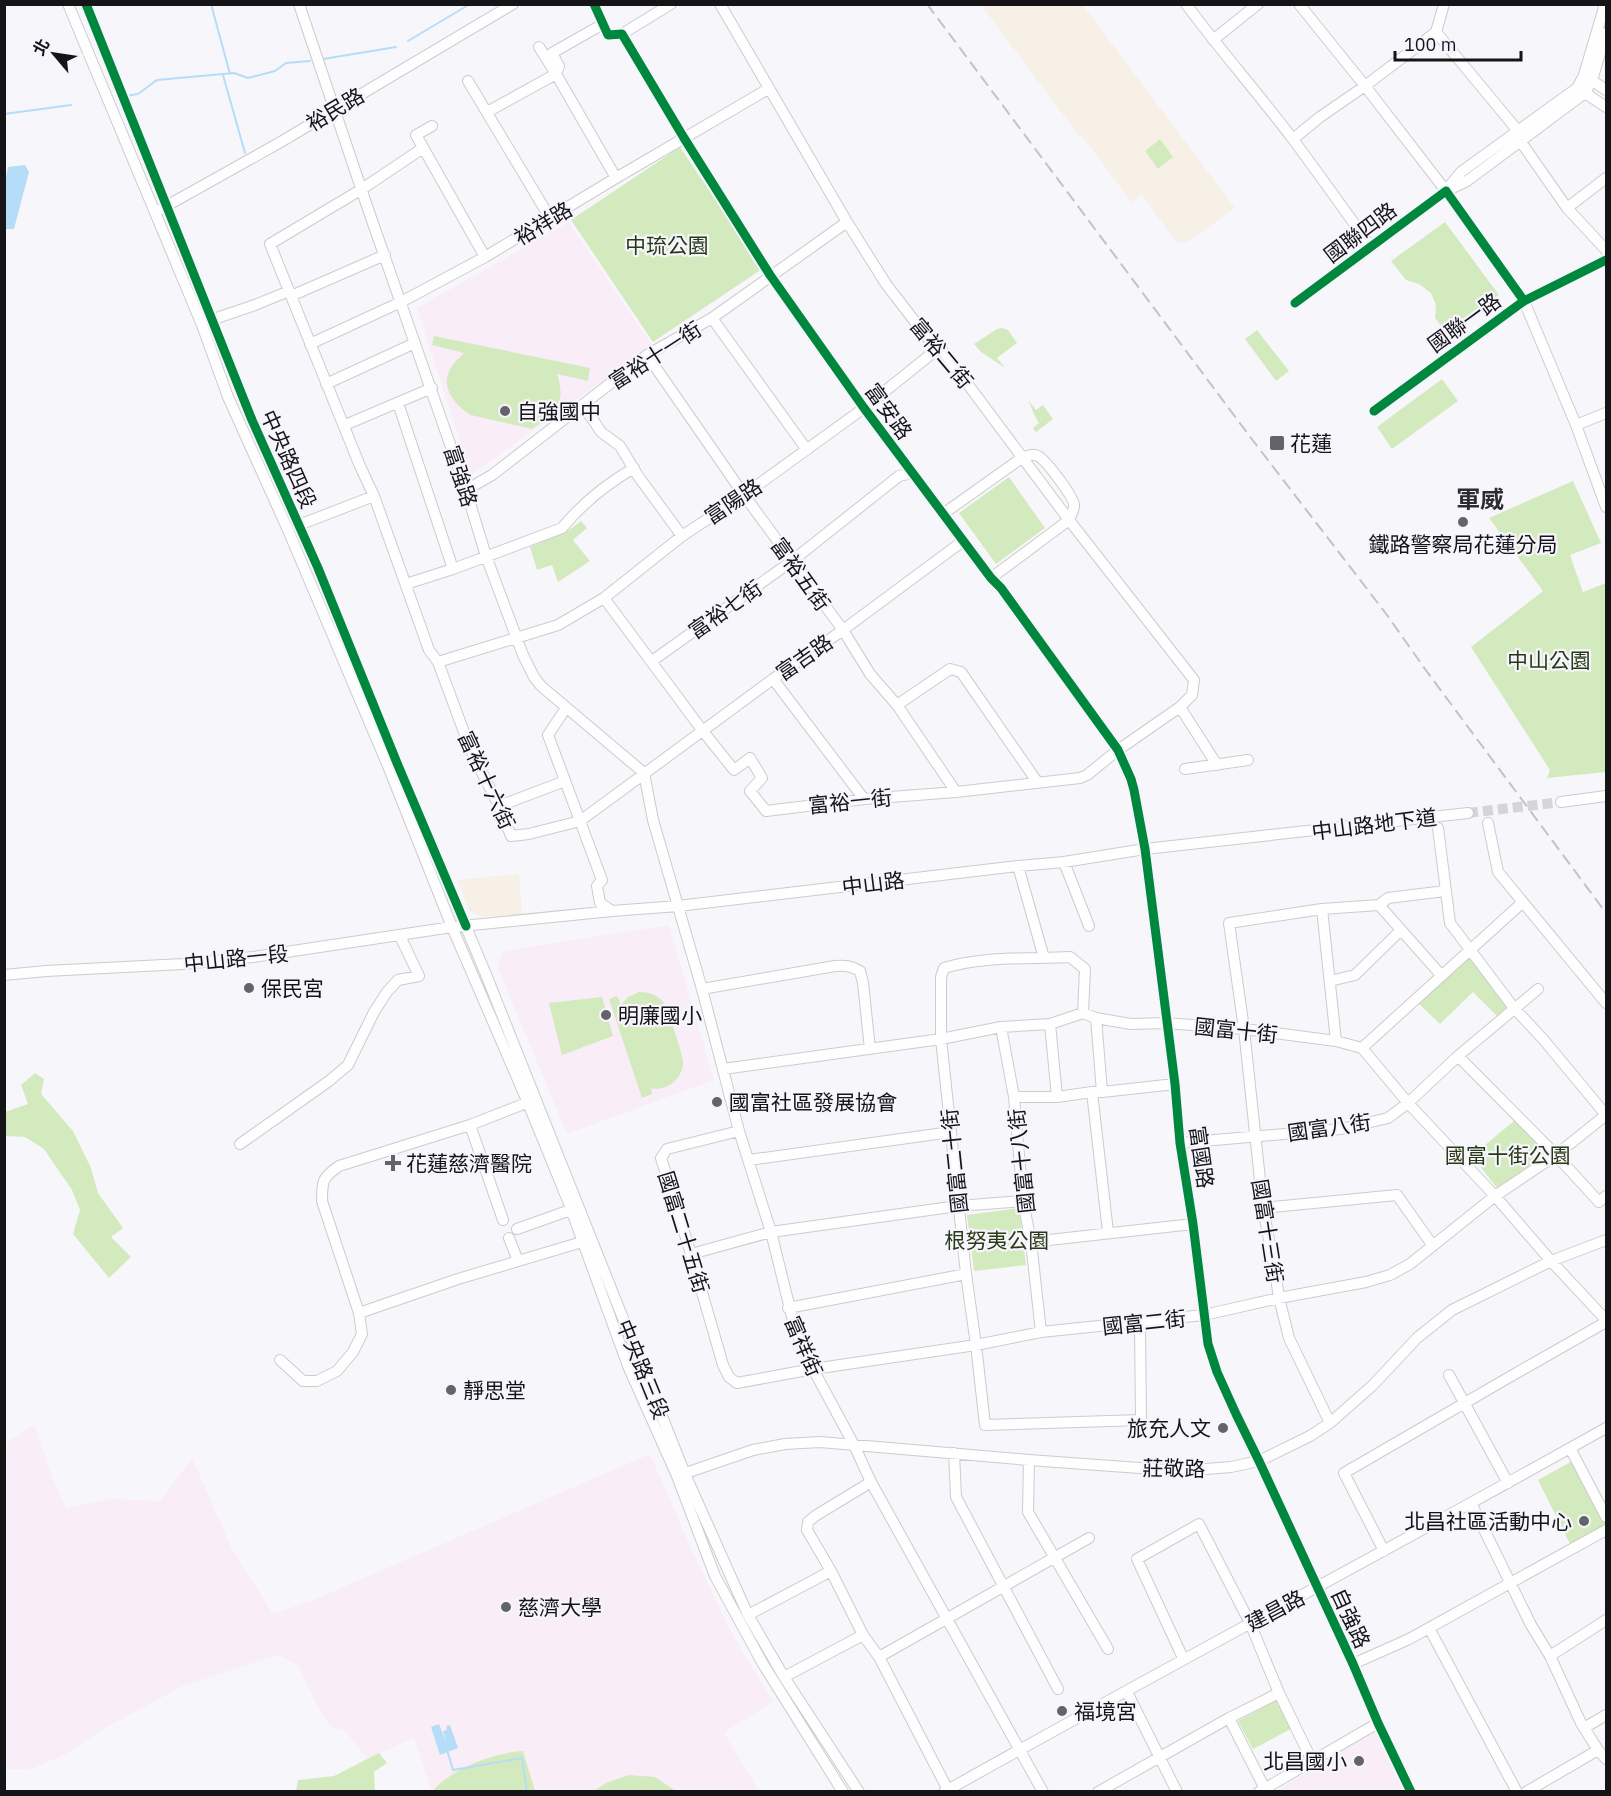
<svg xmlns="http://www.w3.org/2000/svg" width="1611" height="1796" font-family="'IBM Plex Sans','Noto Sans TC',sans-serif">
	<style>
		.industrial { fill: #f6f0e7 }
		.education { fill: #f9edf7 }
		.green { fill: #d3eabe }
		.water { fill: #b5ddf8 }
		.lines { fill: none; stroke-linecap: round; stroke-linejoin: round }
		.stream { stroke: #b5ddf8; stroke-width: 2 }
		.minor-tunnel { stroke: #d5d5d9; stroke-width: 10; stroke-dasharray: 10 5; stroke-linecap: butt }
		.minor-casing { stroke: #cccbce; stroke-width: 12 }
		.minor { stroke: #fefefe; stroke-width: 10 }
		.rail { stroke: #c3c3c4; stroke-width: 2; stroke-dasharray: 12 6; stroke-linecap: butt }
		.cycleway-casing { stroke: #f6f5fd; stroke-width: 13 }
		.cycleway { stroke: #00873e; stroke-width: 9 }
		.poi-dot { fill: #646367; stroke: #f6f5fd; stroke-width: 2 }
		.labels { text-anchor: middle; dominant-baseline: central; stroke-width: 4.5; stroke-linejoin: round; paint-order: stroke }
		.street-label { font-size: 21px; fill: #151417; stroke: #f6f5fd }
		.park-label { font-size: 21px; fill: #283a14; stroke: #f6f5fd }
		.poi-label { font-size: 21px; fill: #151417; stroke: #f6f5fd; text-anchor: start }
		.quarter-label { font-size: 24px; font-weight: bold; fill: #2d2c32; stroke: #f6f5fd }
	</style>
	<rect width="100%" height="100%" fill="#f7f7fb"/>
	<!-- industrial -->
	<path class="industrial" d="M981,5H1083L1235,208L1193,239L1185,243L1175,241L1142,195L1131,202L1082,136L1080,137Z
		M519,874L522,914L481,917L469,911L457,880Z"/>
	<!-- education -->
	<path class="education" d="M569,222L651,344L649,348L471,475L417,308Z
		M669,925L714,1080L567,1134L497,966L503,951Z
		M35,1425L52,1477L66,1508L110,1499L160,1501L192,1458L232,1549L273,1614L313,1600L650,1454L690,1546L733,1636L773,1701L724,1733L759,1791H430L431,1789L414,1738L367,1759L345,1731L330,1727L313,1698L298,1665L277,1655L181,1687L100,1731L64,1755L29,1770L5,1769L4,1443Z
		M1377,1730L1407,1792H1274Z"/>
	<!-- green -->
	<path class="green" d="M1160,139L1173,157L1158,169L1145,151Z
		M680,147L762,269L653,342L571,220Z
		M1445,222L1499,295L1446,332L1435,318L1436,305L1431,293L1419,284L1406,280L1391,261Z
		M1002,328L1008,330L1017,343L997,358L1005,368L981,352L974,344L997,329Z
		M1257,330L1289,371L1276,381L1245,339Z
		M434,336L590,368L588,381L557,374C567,405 555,412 532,429L471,415C457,407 441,389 449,372C452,364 458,359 464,353L432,345Z
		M1442,379L1458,401L1392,449L1377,427Z
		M1028,400L1036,410L1043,405L1053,419L1036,432L1033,428L1039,423C1034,416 1032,408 1028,400Z
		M1009,477L1045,528L996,564L959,513Z
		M1573,481L1601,543L1570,555L1583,592L1606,583V772L1547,778L1550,770L1471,647L1543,591L1489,518Z
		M581,521L587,528L573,540L590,561L558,582L552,565L537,570L530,547L569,530Z
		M1471,954L1511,1003L1497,1016L1473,992L1440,1024L1417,1002Z
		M639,992C649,992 658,995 664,1003C668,1010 683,1055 683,1062C683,1079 666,1092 651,1088L652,1094L642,1098L609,999L617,996L621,1005L628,997Z
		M602,997L613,1036L562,1055L549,1003Z
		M35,1073L44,1079L41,1094L73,1131L91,1168L98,1193L123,1228L111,1237L131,1257L109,1278L73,1234L80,1210L72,1190L44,1149L25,1137L5,1136V1112L28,1104L21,1085Z
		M1515,1120L1551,1155L1497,1188L1472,1156Z
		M1019,1208L1026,1265L974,1271L967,1215Z
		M1574,1460L1606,1524L1570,1544L1538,1480Z
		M1276,1701L1291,1729L1253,1749L1238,1721Z
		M523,1751L535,1791H433C450,1769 496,1752 523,1751Z
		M379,1753L387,1763L374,1772L375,1791H296L298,1780L334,1776Z
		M629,1775L655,1777L676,1791H594L606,1783Z"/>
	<!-- water -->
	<path class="water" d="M25,165L29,172L14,229H5V182L8,167Z
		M439,1724L446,1742L443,1731L447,1730L446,1726L450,1725L458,1748L440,1755L431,1727Z"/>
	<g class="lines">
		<!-- stream -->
		<path class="stream" d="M211,4L230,74
			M408,41L470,4
			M323,59L396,47
			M223,75L245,153
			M126,96L138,94L157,80L234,73L248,78L275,71L286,63L310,61
			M4,114L71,105
			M447,1750L453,1770L522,1758L527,1792"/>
		<!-- minor-tunnel -->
		<path class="minor-tunnel" d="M1468,813L1561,802"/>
		<!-- minor casing -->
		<g class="minor-casing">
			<path id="minor" d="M68,4L202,325L228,397L288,530L388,766L452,927L528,1103L568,1201L628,1366L677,1476L715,1576L763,1664L843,1792
				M86,4L252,420L318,568L397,763L485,972L685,1474L748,1615L784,1677L859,1792
				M299,4L368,209L466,490L486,556L523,655L534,677L541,686L644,773L653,820L702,989L739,1131L771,1232L795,1329L813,1369L854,1445L871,1482L1043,1792
				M594,4L608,35L622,34L684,138L770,275L864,408L991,578L1001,588L1118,750L1131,779L1134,790L1145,849L1175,1084L1180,1143L1193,1224L1208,1344L1217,1372L1236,1414L1259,1461L1353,1664L1378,1723L1411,1792
				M1186,4C1220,50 1258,93 1292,138C1319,174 1345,211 1371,247
				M1299,4L1365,86L1446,191L1524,301L1576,425L1606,507
				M1436,32L1518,131L1521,142L1567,208L1606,250
				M622,34L671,4
				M1213,40L1258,4
				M539,47L556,74L616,178
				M1587,77L1606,90
				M468,81L550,218
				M1579,89L1606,107
				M487,112L556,74L559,66L552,53L603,24
				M432,126L416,135L485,257
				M1293,139L1320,117L1365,86L1436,32L1444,4
				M423,148L362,189L270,244L360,466L374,496L429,650L438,662L471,751L499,806L511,836L529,834L580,821L773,679L843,630L963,541
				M1448,188L1461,172L1577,88L1584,75L1605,4
				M1567,208L1606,178
				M161,209L279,143L513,4
				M291,296L385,255
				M1295,303L1446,191L1467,181L1585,93L1592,80L1606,33
				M712,318L807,450
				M211,320L255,305L289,291
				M310,344L401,302L485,257L616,178L768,89
				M647,355L744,495L843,630L870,674L897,705L956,792
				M326,384L415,343
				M398,403L453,569
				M583,405L601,432L620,446L638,476L682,536
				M1374,411L1524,301L1606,260
				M345,425L432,388
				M1576,425L1606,413
				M466,490L492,475L647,355L712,318L847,222
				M943,514L1023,457C1029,455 1035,453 1041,458C1048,464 1075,498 1074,506C1074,510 1071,515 1069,520L991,578
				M299,525L374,496
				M406,584L453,569L562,528C581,505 608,483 634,468
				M604,598L702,730L734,770L750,758L762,778L750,791L766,811L864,799L956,792L1080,778L1087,775L1118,750L1180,707L1192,695L1194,680L1069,520L940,347L933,345L886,284L847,222L720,4
				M652,661L792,561L899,476L913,473
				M438,662L558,625L604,598L682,536L744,495L864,408L940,347
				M773,679L864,799
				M897,705L950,669L961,672L1038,783
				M1180,707L1217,765
				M566,708L548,735L602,880L597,886L600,903L612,911
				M1185,769L1248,760
				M1561,802L1606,796
				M499,806L565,781
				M1488,823L1498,872L1606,1003
				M1438,828L1450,923L1514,1008L1543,1039L1606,1115
				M1064,862L1089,926
				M1018,866L1044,958
				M1379,905L1441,975
				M1322,909L1336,1041
				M4,975L46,971L183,964L253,957L452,927L612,911L678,906L1018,866L1064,862L1145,849L1468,813
				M1330,981L1355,975L1401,930
				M702,989L835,966C845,965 851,966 860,971L863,983L870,1049
				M1083,1013L1085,969L1070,957C1028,959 984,956 944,968L941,977V1039L966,1274L976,1345L985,1425L1141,1420L1140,1323
				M1096,1018L1102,1092
				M1050,1024L1057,1097
				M1001,1027L1014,1097L1023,1201L1031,1242L1041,1332
				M1362,1048L1523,902
				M1458,1056L1556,1155L1599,1202L1606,1196
				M723,1069L941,1039L1001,1027L1050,1024L1083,1013L1096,1018L1131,1024L1166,1023L1244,1029L1336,1041L1362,1048L1408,1103L1495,1196L1551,1261L1606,1320
				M1092,1092L1108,1232
				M1014,1097H1057L1092,1092H1102L1175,1084
				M470,1125L503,1220
				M739,1131L667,1149L661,1158L691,1254L723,1365L729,1377L737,1383L813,1369L976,1345L1041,1332L1204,1315L1279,1298L1366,1282L1390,1275L1410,1264L1495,1196L1556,1155L1606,1115
				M1180,1143L1341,1129L1388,1118L1408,1103L1458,1056L1538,989
				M240,1144L329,1081L348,1065L374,1012L387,992L398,980L419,976L400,936
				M749,1160L951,1132
				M1263,1208L1397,1195L1433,1246
				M517,1229L576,1208
				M509,1238L518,1261
				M1031,1242L1193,1224
				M691,1254L771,1232L958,1206L1023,1201
				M788,1308L966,1274
				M359,1313L458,1279L582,1242
				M280,1360L303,1381H317L337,1371L353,1352L362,1334L359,1313L322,1201C322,1181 322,1178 339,1166L470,1125L534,1100
				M1449,1375L1508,1483
				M1330,1423L1289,1338L1279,1298L1275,1271L1263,1208L1244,1029L1229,923L1322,909L1379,905L1388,898L1445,891
				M1570,1448L1606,1517
				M954,1453L956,1497L1058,1689
				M1029,1460L1028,1512L1108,1649
				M680,1475L753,1450L785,1444L820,1442L1029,1460L1181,1471L1231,1467L1259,1461L1310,1436L1330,1423L1373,1385L1417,1338L1452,1310L1551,1261L1606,1240
				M871,1482L815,1516L808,1522L807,1530L831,1571L863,1635L879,1657L949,1792
				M1471,1503L1531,1625L1550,1656L1581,1723L1598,1750L1606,1759
				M1384,1551L1344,1473L1513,1375L1606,1322
				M748,1615L831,1571
				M1429,1628L1517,1792
				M1550,1656L1606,1620
				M879,1657L1089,1538
				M1183,1658L1137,1559L1199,1524L1250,1623L1279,1693L1312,1761
				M1353,1664L1409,1639L1606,1530
				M784,1677L863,1635
				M1127,1692L1177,1792
				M1229,1718L1265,1789
				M1584,1728L1606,1715
				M944,1792C1164,1668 1387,1551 1606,1428
				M1098,1792L1229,1718L1279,1693
				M1259,1792L1378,1723
				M1526,1792L1598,1750"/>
		</g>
		<!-- minor -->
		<use href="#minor" class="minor"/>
		<!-- rail -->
		<path class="rail" d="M927,4L1251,438L1387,615L1425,669L1606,913"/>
		<!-- cycleway casing -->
		<g class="cycleway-casing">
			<path id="cycleway" d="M86,4L252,420L318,568L397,763L466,926
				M594,4L608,35L622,34L684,138L770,275L864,408L991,578L1001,588L1118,750L1131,779L1134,790L1145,849L1175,1084L1180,1143L1193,1224L1208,1344L1217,1372L1236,1414L1259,1461L1353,1664L1378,1723L1411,1792
				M1295,303L1446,191L1524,301
				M1374,411L1524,301L1606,260"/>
		</g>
		<!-- cycleway -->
		<use href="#cycleway" class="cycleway"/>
	</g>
	<!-- markers -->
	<g class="poi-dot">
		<circle cx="505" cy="411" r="6"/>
		<rect x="1269" y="435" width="16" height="16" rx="3"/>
		<circle cx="1463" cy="522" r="6"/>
		<circle cx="249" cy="988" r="6"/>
		<circle cx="606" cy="1015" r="6"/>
		<circle cx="717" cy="1102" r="6"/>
		<path d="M390 1154h6v6h6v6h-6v6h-6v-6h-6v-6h6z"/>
		<circle cx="451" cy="1390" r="6"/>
		<circle cx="1223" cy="1428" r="6"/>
		<circle cx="1584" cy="1521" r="6"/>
		<circle cx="506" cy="1607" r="6"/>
		<circle cx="1062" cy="1711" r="6"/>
		<circle cx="1359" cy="1761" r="6"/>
	</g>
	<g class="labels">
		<!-- street labels -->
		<g class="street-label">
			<text transform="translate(335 109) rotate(-31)">裕民路</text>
			<text transform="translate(543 223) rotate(-31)">裕祥路</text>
			<text transform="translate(1360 232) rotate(-37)">國聯四路</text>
			<text transform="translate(1464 322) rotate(-36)">國聯一路</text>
			<text transform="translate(942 353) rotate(50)">富裕二街</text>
			<text transform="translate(655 355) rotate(-33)">富裕十一街</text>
			<text transform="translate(889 411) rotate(54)">富安路</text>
			<text transform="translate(289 459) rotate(66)">中央路四段</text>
			<text transform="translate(461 476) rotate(72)">富強路</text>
			<text transform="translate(733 501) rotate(-34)">富陽路</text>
			<text transform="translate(801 574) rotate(54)">富裕五街</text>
			<text transform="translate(725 609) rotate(-35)">富裕七街</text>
			<text transform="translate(804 657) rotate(-35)">富吉路</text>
			<text transform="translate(487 780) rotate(65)">富裕十六街</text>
			<text transform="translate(850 801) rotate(-6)">富裕一街</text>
			<text transform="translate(1374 824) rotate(-7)">中山路地下道</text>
			<text transform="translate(873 883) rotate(-7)">中山路</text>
			<text transform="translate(236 958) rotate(-6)">中山路一段</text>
			<text transform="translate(1236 1030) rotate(6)">國富十街</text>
			<text transform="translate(1329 1127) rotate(-8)">國富八街</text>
			<text transform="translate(1202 1157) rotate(82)">富國路</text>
			<text transform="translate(954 1161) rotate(-96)">國富二十街</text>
			<text transform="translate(1021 1161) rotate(-96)">國富十八街</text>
			<text transform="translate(1268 1231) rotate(81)">國富十三街</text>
			<text transform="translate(684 1232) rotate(73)">國富二十五街</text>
			<text transform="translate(1144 1322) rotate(-6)">國富二街</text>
			<text transform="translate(804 1346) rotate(67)">富祥街</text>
			<text transform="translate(643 1369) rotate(68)">中央路三段</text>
			<text transform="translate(1174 1468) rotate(1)">莊敬路</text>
			<text transform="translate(1275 1610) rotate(-28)">建昌路</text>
			<text transform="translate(1351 1618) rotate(65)">自強路</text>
		</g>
		<!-- park labels -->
		<g class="park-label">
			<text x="667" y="245">中琉公園</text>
			<text x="1549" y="660">中山公園</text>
			<text x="1508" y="1155">國富十街公園</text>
			<text x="997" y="1240">根努夷公園</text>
		</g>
		<!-- poi labels -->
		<g class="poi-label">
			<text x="517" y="411">自強國中</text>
			<text x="1290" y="443">花蓮</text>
			<text x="1463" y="544" text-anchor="middle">鐵路警察局花蓮分局</text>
			<text x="261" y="988">保民宮</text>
			<text x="618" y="1015">明廉國小</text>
			<text x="729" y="1102">國富社區發展協會</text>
			<text x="406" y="1163">花蓮慈濟醫院</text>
			<text x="463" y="1390">靜思堂</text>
			<text x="1211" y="1428" text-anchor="end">旅充人文</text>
			<text x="1572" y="1521" text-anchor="end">北昌社區活動中心</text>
			<text x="518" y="1607">慈濟大學</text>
			<text x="1074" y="1711">福境宮</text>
			<text x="1347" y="1761" text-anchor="end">北昌國小</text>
		</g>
		<!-- quarter labels -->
		<g class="quarter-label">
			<text x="1480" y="499">軍威</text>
		</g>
	</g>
	<!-- border -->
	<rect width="1611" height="1796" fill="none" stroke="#151417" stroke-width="12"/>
	<!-- north arrow -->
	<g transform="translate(54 54) rotate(299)" stroke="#f6f5fd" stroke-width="4.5" paint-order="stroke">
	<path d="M0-4.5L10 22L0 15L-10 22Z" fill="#151417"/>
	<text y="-9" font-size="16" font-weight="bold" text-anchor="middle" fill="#151417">北</text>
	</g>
	<!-- scale -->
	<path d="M1395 51v9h126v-9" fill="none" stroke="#151417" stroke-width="3"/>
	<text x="1404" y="51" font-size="18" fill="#151417" stroke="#f6f5fd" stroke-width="4.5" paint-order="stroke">100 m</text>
</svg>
